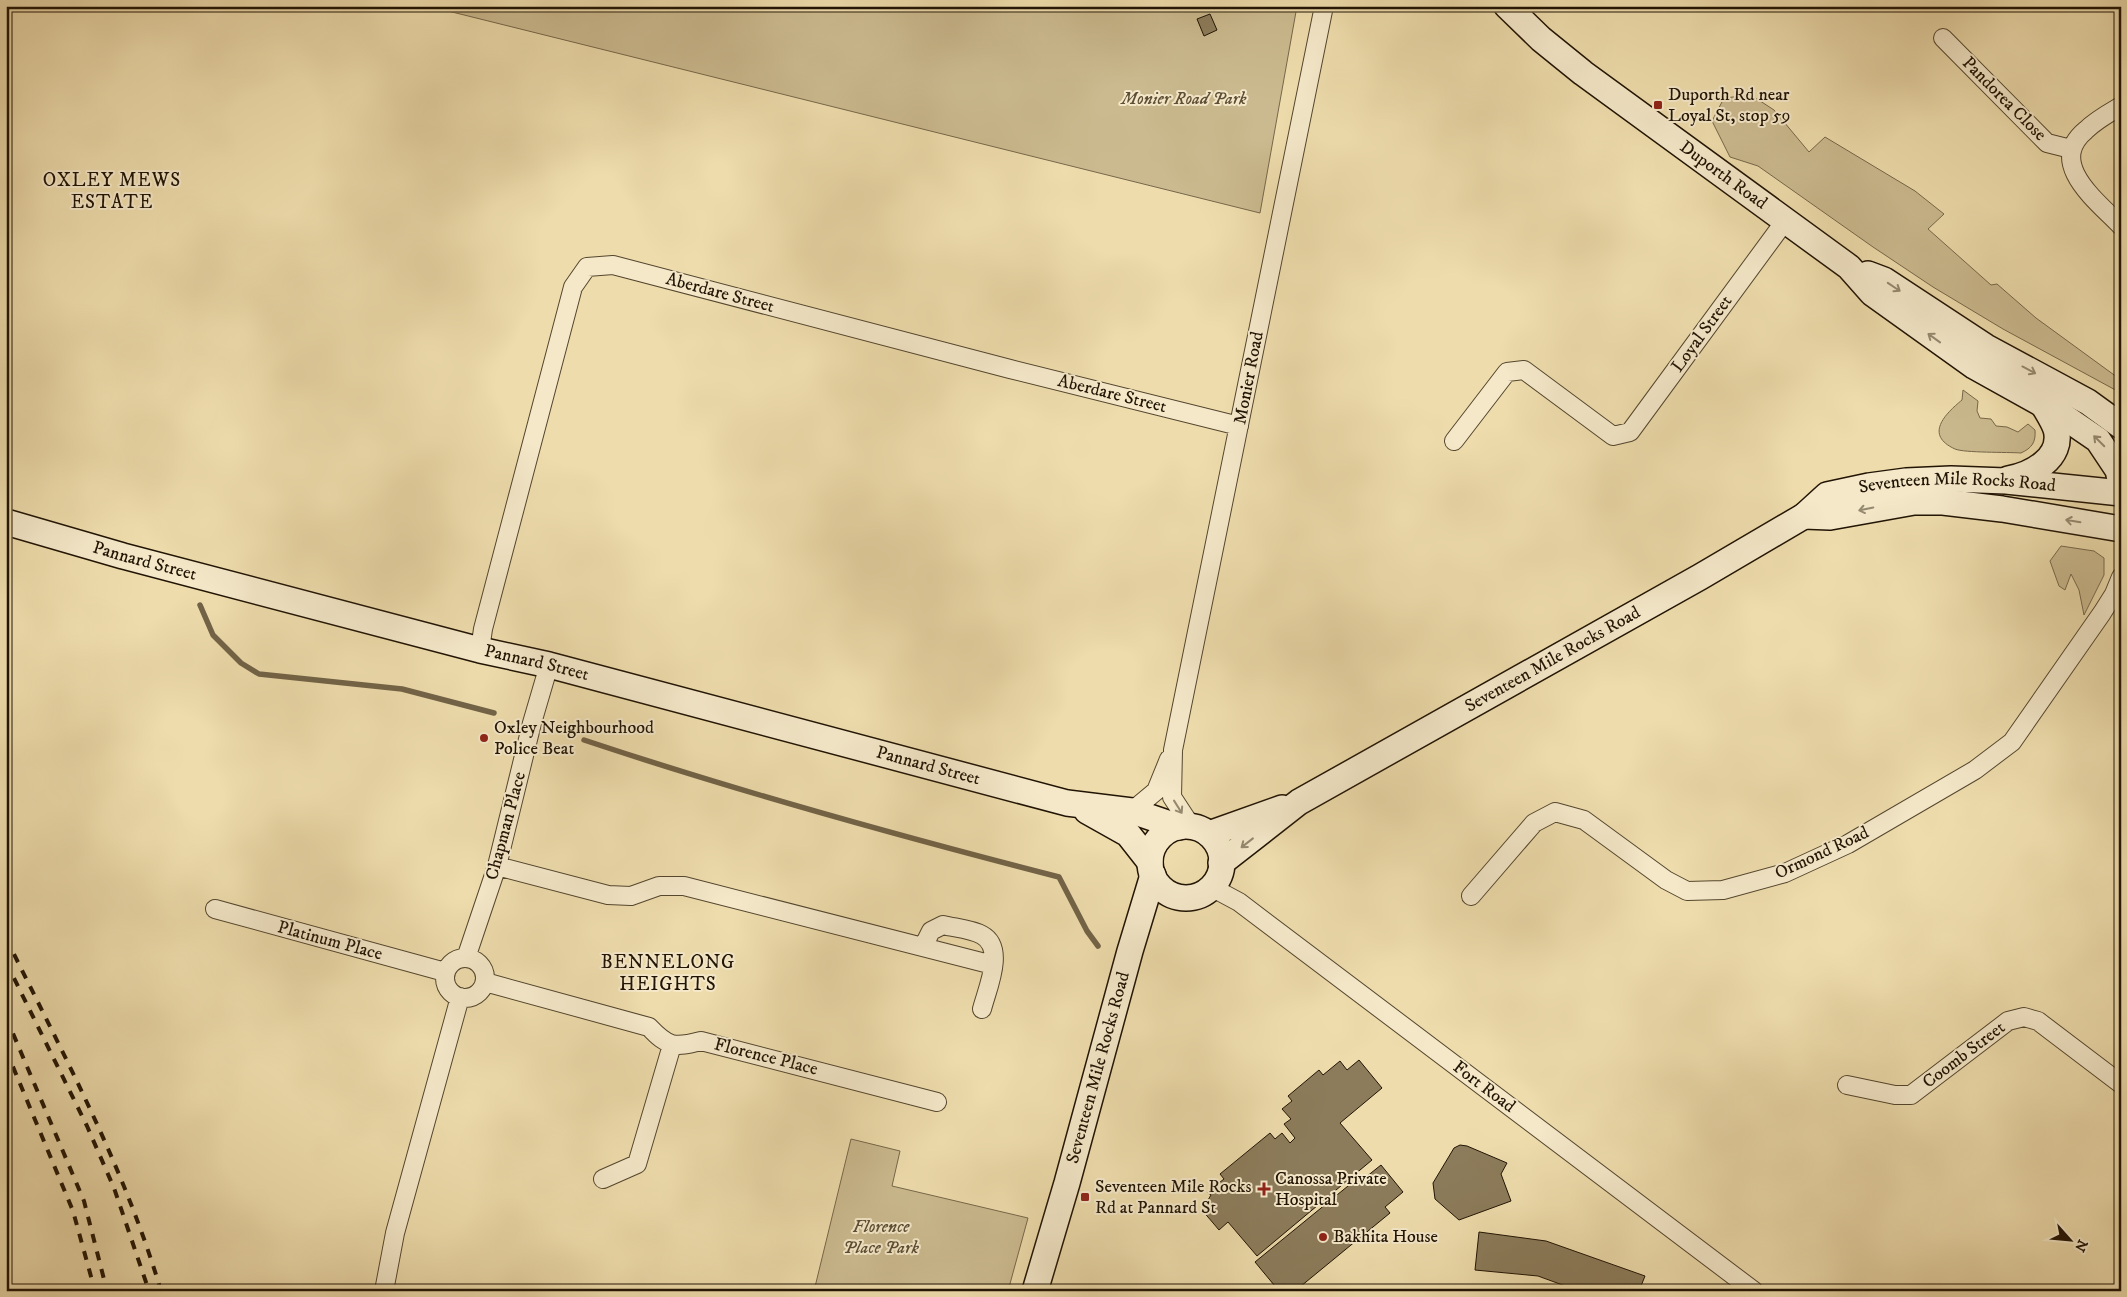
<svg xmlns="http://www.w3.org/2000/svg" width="2127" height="1297" font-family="'IM FELL DW Pica',serif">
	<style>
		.green { fill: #cbba8f; stroke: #76674a }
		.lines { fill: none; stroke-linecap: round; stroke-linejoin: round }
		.stream { stroke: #726347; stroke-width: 5.5 }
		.building { fill: #8c7c5b; stroke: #211404 }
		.minor-casing { stroke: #54462e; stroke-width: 20 }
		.secondary-casing { stroke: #211404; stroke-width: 28 }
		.minor { stroke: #f4e8c9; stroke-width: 18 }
		.secondary { stroke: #f4e8c9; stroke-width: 25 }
		.rail { stroke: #211404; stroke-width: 4; stroke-dasharray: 9 9; stroke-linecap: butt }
		.oneway { stroke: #958970 }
		.poi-dot { fill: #8f2418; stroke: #f4e8c9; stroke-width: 2 }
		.labels { text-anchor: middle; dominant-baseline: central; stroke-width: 4; stroke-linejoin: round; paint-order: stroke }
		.poi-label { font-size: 18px; fill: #211404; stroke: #f4e8c9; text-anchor: start }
		.park-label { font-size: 18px; font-style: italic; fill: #5c4e35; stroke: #f4e8c9 }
		.street-label { font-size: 18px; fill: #211404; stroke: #f4e8c9 }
		.neighbourhood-label { font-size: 19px; letter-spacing: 1px; fill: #211404; stroke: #f4e8c9 }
	</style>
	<rect width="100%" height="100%" fill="#eedcac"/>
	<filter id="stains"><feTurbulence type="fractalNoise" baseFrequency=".004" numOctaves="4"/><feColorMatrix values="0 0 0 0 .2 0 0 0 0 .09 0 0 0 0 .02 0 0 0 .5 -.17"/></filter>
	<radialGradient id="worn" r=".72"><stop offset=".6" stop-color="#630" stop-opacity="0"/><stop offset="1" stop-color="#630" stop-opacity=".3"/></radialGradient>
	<!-- green -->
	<path class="green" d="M441,6H1297L1260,213L440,9Z
		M1751,95L1774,110L1809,152L1825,137L1915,191L1944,214L1928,229L1991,285L1997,284L2036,318L2121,380V393L2003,329L1933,287L1873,247L1758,166L1730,157L1712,121L1724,98Z
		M1963,390L1978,401L1977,411L1980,418L1991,419L1996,426L2007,427L2018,432L2028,424L2035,430C2036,442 2032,448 2021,453C2008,452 1964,453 1955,449C1924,435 1945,414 1962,400Z
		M2061,546L2094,551L2104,558V575L2084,615L2079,590L2071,574L2065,590L2059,586L2050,561Z
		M851,1139L900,1151L892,1186L1028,1218L1008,1291H814Z"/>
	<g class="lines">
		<!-- stream -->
		<path class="stream" d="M200,605L213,635L241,663L259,674L402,689L494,713
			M584,740C740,792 899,836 1059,877L1087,931L1098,946"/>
	</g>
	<!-- building -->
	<path class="building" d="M1210,14L1217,30L1204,36L1197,19Z
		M1359,1060L1382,1088L1340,1123L1372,1160L1257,1256L1228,1222L1219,1230L1202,1210L1211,1195L1207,1192L1224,1179L1220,1174L1270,1133L1275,1139L1282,1133L1290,1143L1295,1138L1284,1124L1291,1119L1282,1109L1292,1101L1288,1096L1319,1070L1323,1075L1340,1061L1347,1070Z
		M1460,1145L1467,1146L1507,1163L1501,1174L1511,1201L1459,1220L1435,1199L1433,1183L1454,1148Z
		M1381,1165L1403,1192L1385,1207L1390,1213L1295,1291H1279L1255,1262L1359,1177L1361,1181Z
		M1479,1232L1546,1241L1645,1276L1639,1291H1579L1538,1276L1475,1270Z"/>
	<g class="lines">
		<!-- minor casing -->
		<g class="minor-casing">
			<path id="minor" d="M1943,38L2047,143L2071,149
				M2121,106C2109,113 2096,120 2086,130C2046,163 2097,201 2121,226
				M1454,441L1507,372L1524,370L1613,436L1630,432L1785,221
				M480,650L483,629L573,287L587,267L613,265L1010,369L1239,426
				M1132,811L1156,791L1169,759
				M1191,826L1172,797L1173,750L1324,6
				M497,866L608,895L631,896L659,886H684L993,965
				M1211,887L1239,902L1754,1291
				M1471,896L1534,823L1555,812L1584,820L1666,880L1687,891L1723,890L1785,873L1848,844L1975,770L2012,742L2102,613L2114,594L2121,577
				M215,909L445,972
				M923,947L931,931L943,925C955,928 971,929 982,935C1006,948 987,989 982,1009
				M445 978a20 20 0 1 1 40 0a20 20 0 1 1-40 0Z
				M466,958L497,866L532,723L549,665
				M485,982L649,1027C668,1047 674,1048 701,1041L937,1102
				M1847,1085L1895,1095H1911L2008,1021L2024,1017L2038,1021L2121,1084
				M603,1179L637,1164L672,1045
				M384,1291L395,1233L460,997"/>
		</g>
		<!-- secondary casing -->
		<g class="secondary-casing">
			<g id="secondary">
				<path id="s1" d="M1507,6L1541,39L1583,73L1849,267L1872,293L1974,366L2060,414L2098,440L2118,470L2121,484"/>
				<path d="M1868,274L1884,280L1986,347L2088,402L2121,426"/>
				<path d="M2008,479C2031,475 2064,458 2056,429C2053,420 2047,412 2043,404"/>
				<path d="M1804,516L1830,517L1914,502H1943L2002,509L2121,529"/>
				<path id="s2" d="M6,522L123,556L480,650L549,665L1067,803L1132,811L1179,827"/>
				<path d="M1087,811L1128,834L1150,862"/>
				<circle cx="1186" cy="862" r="36"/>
				<path d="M1209,834L1282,808"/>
				<path id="s3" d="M1221,863L1299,802L1700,577L1804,516L1827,495L1869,486L1906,481L1951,479L2006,481L2121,493"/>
				<path id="s4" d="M1035,1291L1067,1183L1130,951L1153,875"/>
			</g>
		</g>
		<!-- minor -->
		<use href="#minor" class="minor"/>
		<!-- secondary -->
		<use href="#secondary" class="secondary"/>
		<!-- rail -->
		<path class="rail" d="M6,938C63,1054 124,1166 161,1291
			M6,962L87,1126L114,1188L149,1291
			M6,1017L84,1201L107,1291
			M6,1050L73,1211L95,1291"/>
	</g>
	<!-- one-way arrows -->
	<defs><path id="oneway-shaft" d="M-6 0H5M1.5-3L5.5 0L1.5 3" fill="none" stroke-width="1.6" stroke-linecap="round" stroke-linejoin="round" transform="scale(1.25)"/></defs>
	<g class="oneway">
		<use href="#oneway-shaft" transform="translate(1894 287) rotate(34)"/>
		<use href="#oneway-shaft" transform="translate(1934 338) rotate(-144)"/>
		<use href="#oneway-shaft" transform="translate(2029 370) rotate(28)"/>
		<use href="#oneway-shaft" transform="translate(2099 441) rotate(-135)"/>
		<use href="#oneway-shaft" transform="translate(1866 509) rotate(168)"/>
		<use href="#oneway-shaft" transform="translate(2073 521) rotate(-171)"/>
		<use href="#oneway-shaft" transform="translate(1178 807) rotate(58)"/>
		<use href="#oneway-shaft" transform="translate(1247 843) rotate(142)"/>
	</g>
	<!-- markers -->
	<g class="poi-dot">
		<rect x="1653" y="100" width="10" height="10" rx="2.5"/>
		<circle cx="484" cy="738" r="5"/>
		<path d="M1261.5 1181.5h5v5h5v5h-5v5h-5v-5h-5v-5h5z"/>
		<rect x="1080" y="1192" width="10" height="10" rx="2.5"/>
		<circle cx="1323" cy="1237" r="5"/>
	</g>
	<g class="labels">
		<!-- poi labels -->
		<g class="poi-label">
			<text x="1668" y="95">Duporth Rd near<tspan x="1668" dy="21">Loyal St, stop 59</tspan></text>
			<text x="494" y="728">Oxley Neighbourhood<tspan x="494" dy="21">Police Beat</tspan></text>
			<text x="1275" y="1179">Canossa Private<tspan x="1275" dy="21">Hospital</tspan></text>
			<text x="1095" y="1187">Seventeen Mile Rocks<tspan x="1095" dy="21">Rd at Pannard St</tspan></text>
			<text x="1333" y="1237">Bakhita House</text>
		</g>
		<!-- park labels -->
		<g class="park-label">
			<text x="1184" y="99">Monier Road Park</text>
			<text x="881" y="1227">Florence<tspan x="881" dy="21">Place Park</tspan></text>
		</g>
		<!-- street labels -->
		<g class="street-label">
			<text transform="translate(2004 99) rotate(45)">Pandorea Close</text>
			<text stroke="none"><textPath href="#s1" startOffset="275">Duporth Road</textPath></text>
			<text transform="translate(720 293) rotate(15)">Aberdare Street</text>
			<text transform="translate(1702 334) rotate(-54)">Loyal Street</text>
			<text transform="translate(1249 378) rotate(-79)">Monier Road</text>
			<text transform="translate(1112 394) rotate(14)">Aberdare Street</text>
			<text stroke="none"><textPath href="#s3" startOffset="842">Seventeen Mile Rocks Road</textPath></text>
			<text stroke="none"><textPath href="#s2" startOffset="144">Pannard Street</textPath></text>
			<text stroke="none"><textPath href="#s3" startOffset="390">Seventeen Mile Rocks Road</textPath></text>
			<text stroke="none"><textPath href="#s2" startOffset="549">Pannard Street</textPath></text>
			<text stroke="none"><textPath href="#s2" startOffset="954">Pannard Street</textPath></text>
			<text transform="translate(506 826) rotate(-75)">Chapman Place</text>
			<text transform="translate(1822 853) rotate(-25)">Ormond Road</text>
			<text transform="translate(330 941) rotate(15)">Platinum Place</text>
			<text transform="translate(1964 1055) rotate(-37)">Coomb Street</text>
			<text transform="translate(766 1057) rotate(14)">Florence Place</text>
			<text stroke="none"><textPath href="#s4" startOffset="232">Seventeen Mile Rocks Road</textPath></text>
			<text transform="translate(1484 1087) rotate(37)">Fort Road</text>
		</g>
		<!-- neighbourhood labels -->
		<g class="neighbourhood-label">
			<text x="112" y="180">OXLEY MEWS<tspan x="112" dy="22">ESTATE</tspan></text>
			<text x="668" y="962">BENNELONG<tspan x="668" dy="22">HEIGHTS</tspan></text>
		</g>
	</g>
	<!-- margin -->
	<rect width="2127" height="1297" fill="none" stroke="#eedcac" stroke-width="25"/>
	<rect x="8" y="8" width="2112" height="1282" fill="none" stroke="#211404" stroke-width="2.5"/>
	<rect x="12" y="12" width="2102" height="1272" fill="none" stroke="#211404"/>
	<!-- north arrow -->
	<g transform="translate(2070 1240) rotate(117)" stroke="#f4e8c9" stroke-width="4" paint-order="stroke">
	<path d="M0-4L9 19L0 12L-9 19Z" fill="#211404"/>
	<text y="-8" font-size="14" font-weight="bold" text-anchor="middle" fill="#211404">N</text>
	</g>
	<rect width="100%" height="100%" filter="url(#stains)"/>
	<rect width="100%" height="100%" fill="url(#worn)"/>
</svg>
